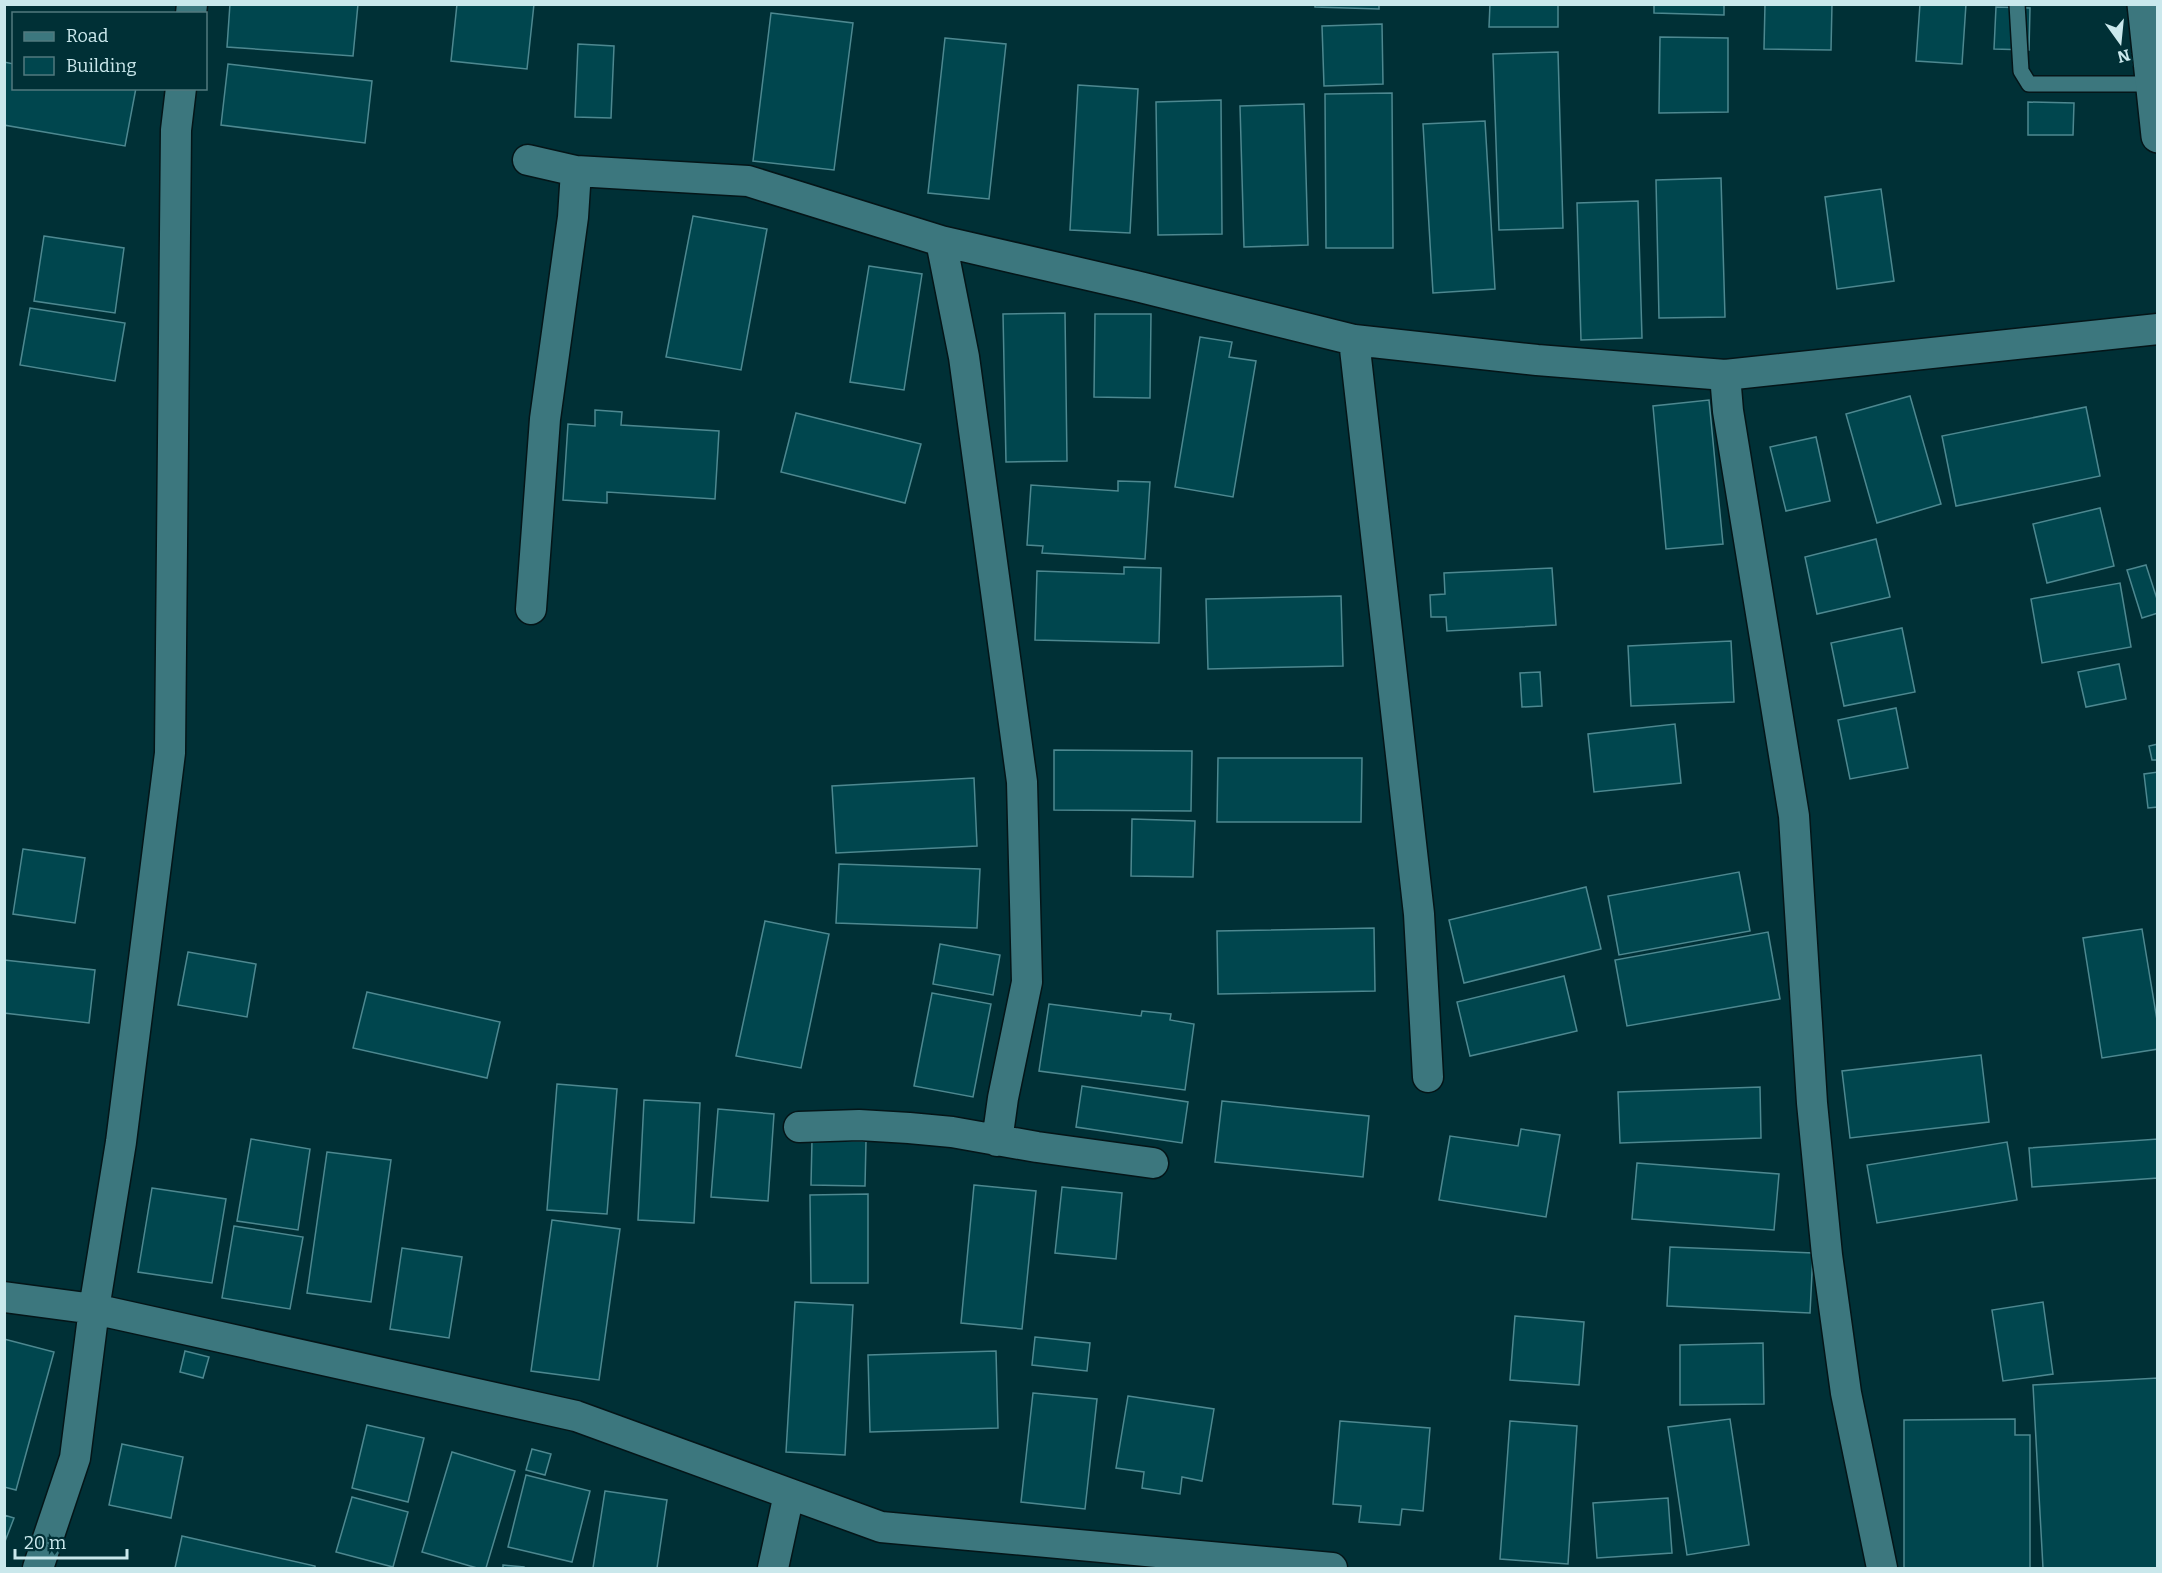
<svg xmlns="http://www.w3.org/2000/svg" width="2162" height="1573" font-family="Bitter,serif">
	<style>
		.building { fill: #00464e; stroke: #4d8890; stroke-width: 1.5 }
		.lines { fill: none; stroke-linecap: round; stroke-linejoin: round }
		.service-casing { stroke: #041518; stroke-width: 18 }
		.minor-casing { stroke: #041518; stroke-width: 33 }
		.secondary-casing { stroke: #041518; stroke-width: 36 }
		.service { stroke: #3c777e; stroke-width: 15 }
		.minor { stroke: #3c777e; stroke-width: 30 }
		.secondary { stroke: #3c777e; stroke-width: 33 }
	</style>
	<rect width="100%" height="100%" fill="#003036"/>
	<!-- building -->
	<path class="building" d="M230,4H358L353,56L227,47Z
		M457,4H534L527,69L451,61Z
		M1315,4H1379V9L1315,7Z
		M1490,4H1558V27H1489Z
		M1654,4H1724V15L1654,13Z
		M1765,4H1832L1831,50L1764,49Z
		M1920,4H1966L1962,64L1916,61Z
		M1996,7L2030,8L2029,50L1994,49Z
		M771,13L853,23L834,170L753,161Z
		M1382,24L1383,84L1324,86L1322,26Z
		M1660,37L1728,38V112L1659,113Z
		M945,38L1006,44L989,199L928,193Z
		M578,44L614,46L611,118L575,117Z
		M1558,52L1563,228L1499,230L1493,54Z
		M4,62L14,64V88H136L125,146L4,125Z
		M228,64L372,81L365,143L221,125Z
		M1078,85L1138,89L1130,233L1070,230Z
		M1392,93L1393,248H1326L1325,94Z
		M1221,100L1222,234L1158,235L1156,102Z
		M2028,102L2074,103L2073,135H2028Z
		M1304,104L1308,245L1244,247L1240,106Z
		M1485,121L1495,289L1433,293L1423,124Z
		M1721,178L1725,317L1659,318L1656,180Z
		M1881,189L1894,281L1837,289L1825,197Z
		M1638,201L1642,338L1581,340L1577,203Z
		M693,216L767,229L741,370L666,357Z
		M44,236L124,248L115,313L34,301Z
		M869,266L922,274L904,390L850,382Z
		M30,308L125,323L115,381L20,365Z
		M1065,313L1067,461L1006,462L1003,314Z
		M1095,314H1151L1150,398L1094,397Z
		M1200,337L1232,342L1229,357L1256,361L1233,497L1175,487Z
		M1910,396L1941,504L1877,523L1846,414Z
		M1709,400L1723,544L1666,549L1653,406Z
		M2086,407L2100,476L1956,506L1942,436Z
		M595,410L622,412L621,425L719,431L715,499L607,492V503L563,500L568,424L595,426Z
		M796,413L921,444L905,503L781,472Z
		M1816,437L1830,501L1786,511L1770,447Z
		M1118,481L1150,482L1145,559L1042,553L1043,546L1027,545L1031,485L1118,491Z
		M2100,508L2114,566L2047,583L2033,524Z
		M1876,539L1890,597L1817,614L1805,557Z
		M2146,565L2158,602V613L2142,618L2127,570Z
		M1124,567L1161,568L1159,643L1035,640L1037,571L1124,574Z
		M1552,568L1556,625L1447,631L1446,617H1431L1430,595L1445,594L1444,573Z
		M2120,583L2131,647L2042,663L2031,599Z
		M1341,596L1343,666L1208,669L1206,599Z
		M1902,628L1915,692L1844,706L1831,643Z
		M1731,641L1734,702L1631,706L1628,646Z
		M2119,664L2126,699L2086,707L2078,672Z
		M1540,672L1542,706L1522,707L1520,673Z
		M1896,708L1908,768L1850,779L1838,720Z
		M1675,724L1681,783L1594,792L1588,734Z
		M2158,744V760H2152L2149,746Z
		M1054,750L1192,751L1191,811L1054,810Z
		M1218,758H1362L1361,822H1217Z
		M2158,772V807L2148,808L2144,774Z
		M974,778L977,846L836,853L832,786Z
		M1132,819L1195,821L1193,877L1131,876Z
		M23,849L85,858L75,923L13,914Z
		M839,864L980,869L977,928L836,923Z
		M1739,872L1750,931L1619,955L1608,896Z
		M1586,887L1601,949L1464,983L1449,920Z
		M765,921L829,934L801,1068L736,1056Z
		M1374,928L1375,991L1218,994L1217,931Z
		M2142,929L2158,1026V1049L2102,1058L2083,938Z
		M1768,932L1780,999L1627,1026L1615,960Z
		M940,944L1000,955L993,995L933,984Z
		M188,952L256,964L247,1017L178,1005Z
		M4,960L95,970L89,1023L4,1013Z
		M1564,976L1577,1031L1470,1056L1457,1002Z
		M367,992L500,1022L487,1078L353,1048Z
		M932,993L991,1004L973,1097L914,1086Z
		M1049,1004L1141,1016L1142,1011L1171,1014L1170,1020L1194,1024L1185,1090L1039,1071Z
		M1981,1055L1989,1122L1850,1138L1842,1071Z
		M557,1084L617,1089L607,1214L547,1210Z
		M1082,1086L1188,1102L1182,1143L1076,1127Z
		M1760,1087L1761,1138L1620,1143L1618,1092Z
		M644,1100L700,1103L694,1223L638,1220Z
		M1222,1101L1369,1116L1363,1177L1215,1162Z
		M718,1109L774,1114L768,1201L711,1197Z
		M1521,1129L1560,1135L1546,1217L1439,1200L1450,1136L1518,1146Z
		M251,1139L310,1149L298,1230L237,1221Z
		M2158,1139V1178L2032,1187L2029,1148Z
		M812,1140L866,1141L865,1186L811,1185Z
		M2007,1142L2017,1200L1877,1223L1867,1165Z
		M327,1152L391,1160L371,1302L307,1293Z
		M1637,1163L1779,1174L1774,1230L1632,1219Z
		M974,1185L1036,1191L1022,1329L961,1323Z
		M1062,1187L1122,1193L1116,1259L1055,1253Z
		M152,1188L226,1199L212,1283L138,1272Z
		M868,1194V1283H811L810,1195Z
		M552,1220L620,1229L599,1380L531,1371Z
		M234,1226L303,1237L290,1309L222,1298Z
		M1670,1247L1813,1253L1810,1313L1667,1306Z
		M402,1248L462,1257L449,1338L390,1329Z
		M795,1302L853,1305L845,1455L786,1452Z
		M2043,1302L2053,1374L2003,1381L1992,1310Z
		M1515,1316L1584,1322L1579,1385L1510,1380Z
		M1035,1337L1090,1343L1087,1371L1032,1365Z
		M4,1339L54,1352L16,1490L4,1487Z
		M1763,1343L1764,1404L1680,1405V1345Z
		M185,1351L209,1357L203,1378L180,1372Z
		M996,1351L998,1428L870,1432L868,1355Z
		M2158,1378V1568H2043L2033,1385Z
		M1033,1393L1097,1399L1085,1509L1021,1502Z
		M1128,1396L1214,1409L1202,1481L1182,1477L1180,1494L1142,1488L1144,1472L1116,1468Z
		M1730,1419L1749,1545L1687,1555L1668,1427Z
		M2015,1419V1435H2030V1568H1904V1420Z
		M1340,1421L1430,1428L1423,1511L1402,1509L1400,1525L1359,1522L1361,1506L1333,1504Z
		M1510,1421L1577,1426L1568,1564L1500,1559Z
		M367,1425L424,1438L408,1502L352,1488Z
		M122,1444L183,1457L171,1518L109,1505Z
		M532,1449L551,1454L545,1475L526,1470Z
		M452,1452L515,1471L486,1568H477L422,1552Z
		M526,1475L590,1491L572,1562L508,1547Z
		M605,1491L667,1500L657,1568H593Z
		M352,1497L408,1512L393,1567L336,1552Z
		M1668,1498L1672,1553L1597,1558L1593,1503Z
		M4,1515L14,1518L4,1544Z
		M182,1536L315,1566V1568H175Z
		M503,1565L524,1567V1568H503Z"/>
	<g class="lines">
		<!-- service casing -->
		<g class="service-casing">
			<path id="service" d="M2017,4L2021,71L2029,84H2155"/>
		</g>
		<!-- minor casing -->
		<g class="minor-casing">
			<path id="minor" d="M191,14L192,4
				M528,160L576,171L748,181L941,241L1136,286L1354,340L1537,360L1725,375L2158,329
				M941,241L964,357L1022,782L1027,982L1003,1098L997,1141
				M1354,340L1419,914L1428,1077
				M1725,375L1728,411L1794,816L1812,1103L1827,1255L1846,1393L1882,1568
				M531,609L545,419L573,217L576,171
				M799,1127L859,1125L909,1128L952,1132L1037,1147L1153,1163
				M4,1297L94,1309L576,1416L881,1527L1332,1568
				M38,1568L75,1458L94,1309L121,1142L170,753L176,130L181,88
				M773,1568L789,1494"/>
		</g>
		<!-- secondary casing -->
		<g class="secondary-casing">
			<path id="secondary" d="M2144,4L2158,136"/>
		</g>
		<!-- service -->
		<use href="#service" class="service"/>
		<!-- minor -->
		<use href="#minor" class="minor"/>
		<!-- secondary -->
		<use href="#secondary" class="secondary"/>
	</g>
	<!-- border -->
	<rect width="2162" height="1573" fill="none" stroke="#cae8ec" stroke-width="12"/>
	<!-- legend -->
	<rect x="12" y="12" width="195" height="78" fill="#003036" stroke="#517a7f" stroke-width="1.5"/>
	<rect x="24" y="32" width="30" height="9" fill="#3c777e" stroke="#517a7f" stroke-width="1.5"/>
	<text x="66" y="42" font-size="18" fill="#cae8ec">Road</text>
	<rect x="24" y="57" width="30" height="18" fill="#00464e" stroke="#517a7f" stroke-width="1.5"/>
	<text x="66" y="72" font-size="18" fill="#cae8ec">Building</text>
	<!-- north arrow -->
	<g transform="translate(2120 42) rotate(165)" stroke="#003036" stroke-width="4.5" paint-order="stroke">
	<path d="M0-4.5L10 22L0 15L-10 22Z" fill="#cae8ec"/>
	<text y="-9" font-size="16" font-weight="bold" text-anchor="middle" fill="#cae8ec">N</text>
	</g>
	<!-- scale -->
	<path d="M15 1549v9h112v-9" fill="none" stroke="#cae8ec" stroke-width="3"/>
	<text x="24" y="1549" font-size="18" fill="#cae8ec" stroke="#003036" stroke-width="4.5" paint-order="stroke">20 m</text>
</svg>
